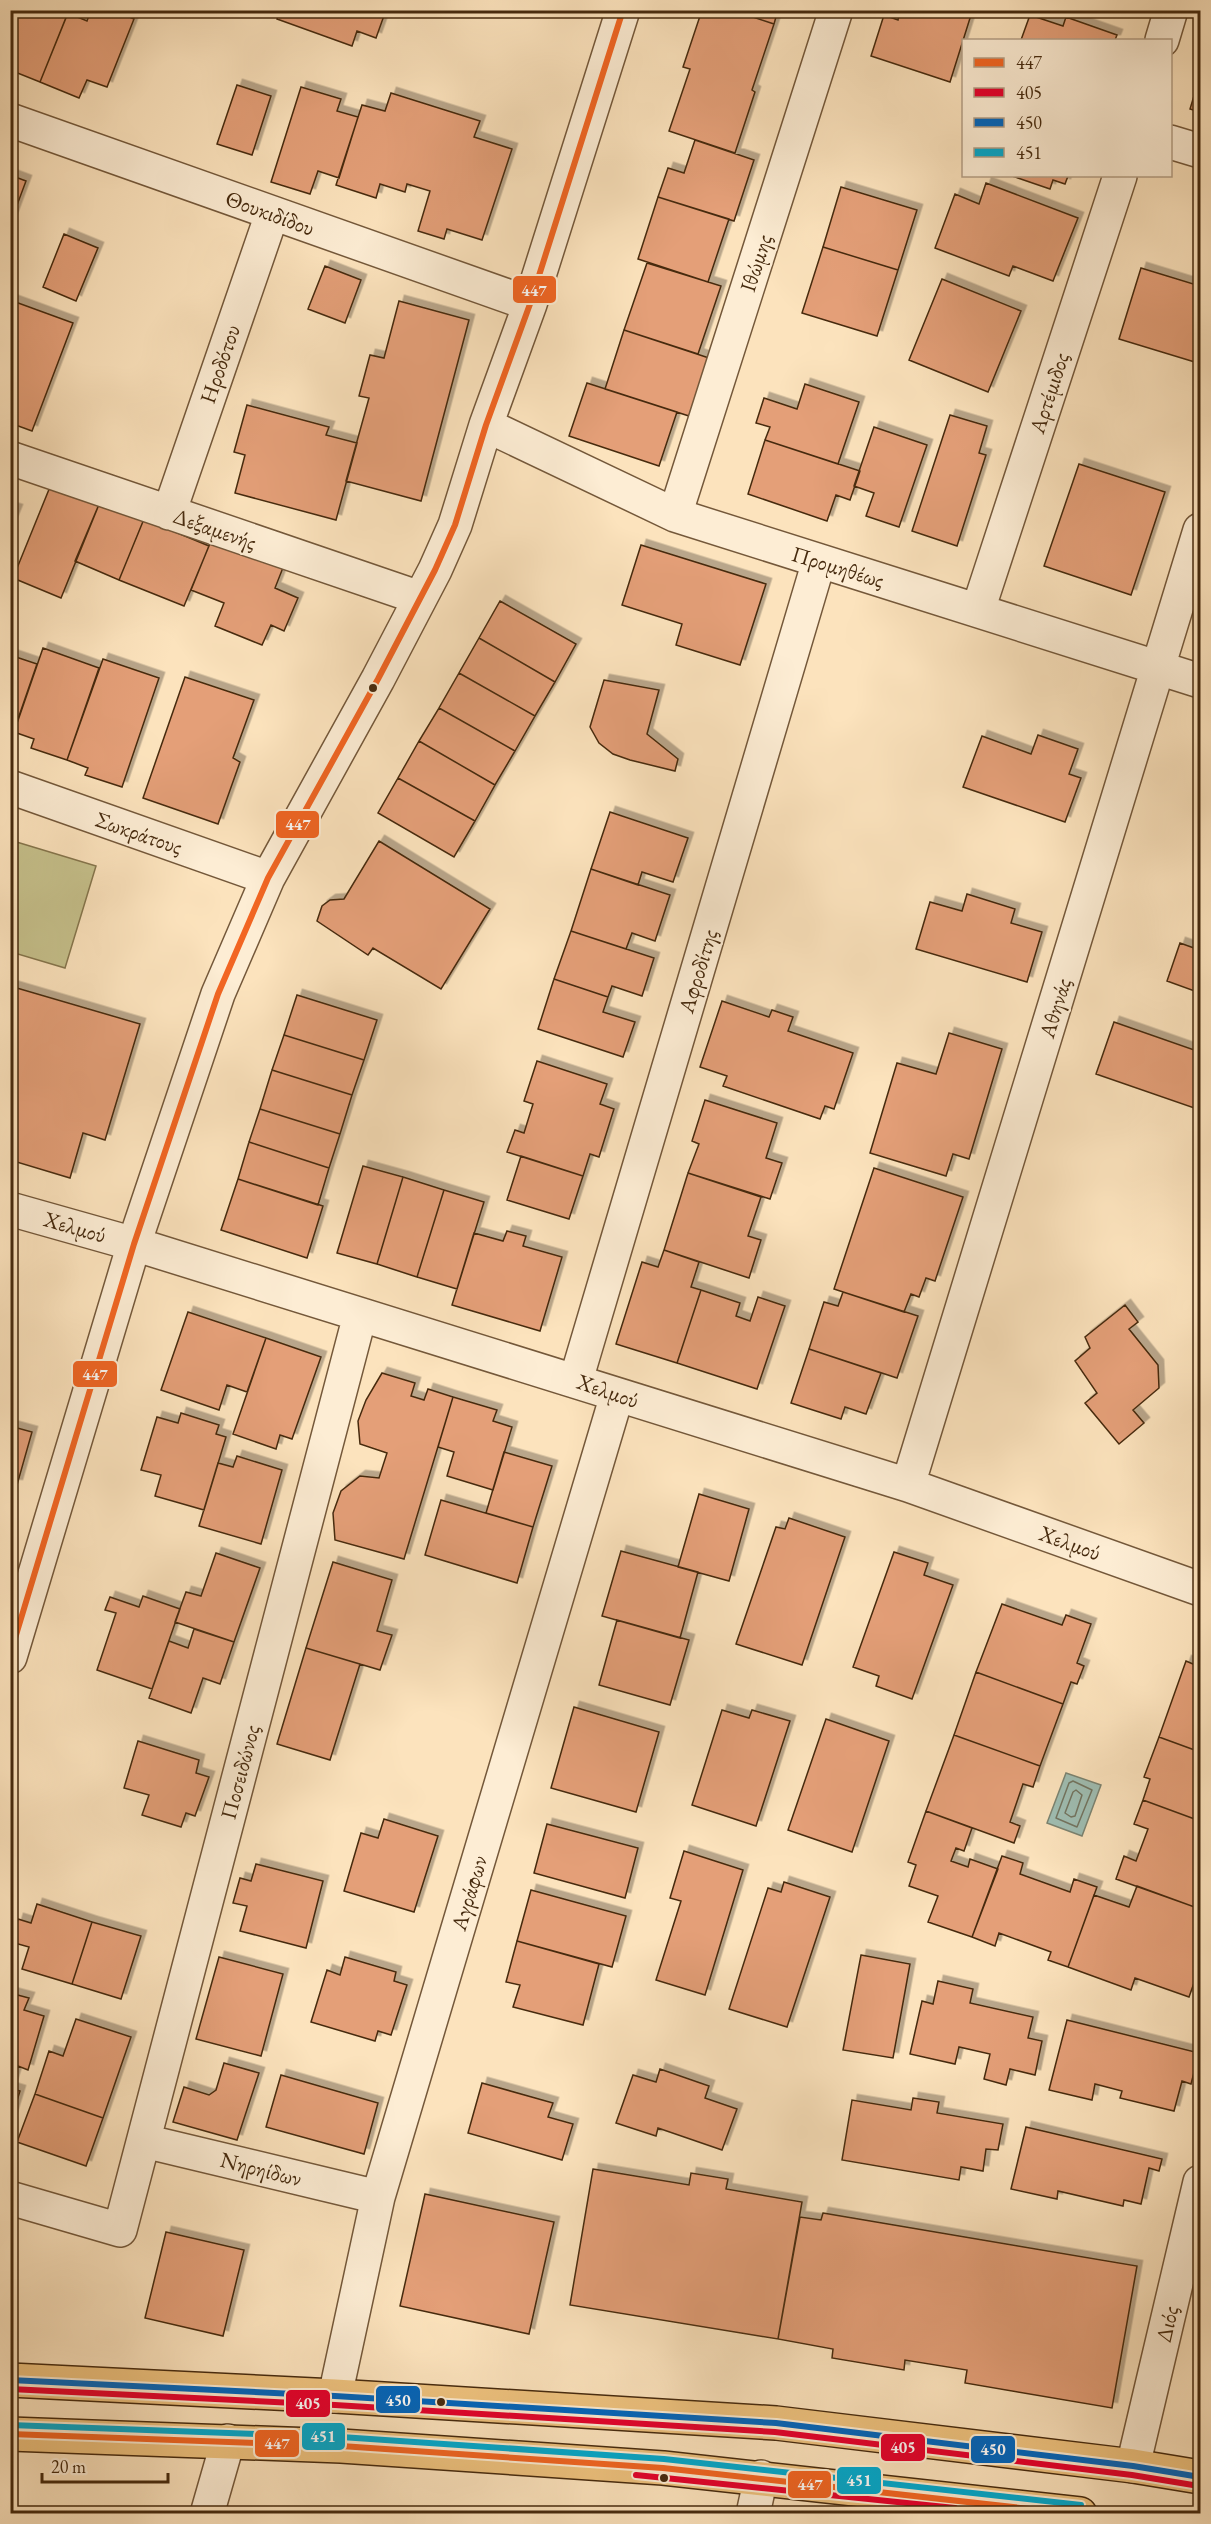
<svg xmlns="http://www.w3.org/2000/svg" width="1211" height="2524" font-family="'EB Garamond',serif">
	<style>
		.green { fill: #c6c18c; stroke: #86764d; stroke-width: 1.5 }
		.water { fill: #9fbeb3; stroke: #7b8371; stroke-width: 1.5 }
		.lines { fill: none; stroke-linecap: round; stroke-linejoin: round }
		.shore { stroke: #727460; stroke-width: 1.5 }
		.building { fill: #e49f78; stroke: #462a0e; stroke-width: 1.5; filter: url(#shadow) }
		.minor-casing { stroke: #74583a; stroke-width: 36 }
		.major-casing { stroke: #462a0e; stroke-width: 36 }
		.minor { stroke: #fdedd4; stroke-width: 33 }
		.major { stroke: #eec27e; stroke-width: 33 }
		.bus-1-casing { stroke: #fdedd4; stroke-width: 10 }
		.bus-2-casing { stroke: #fdedd4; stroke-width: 10 }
		.bus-3-casing { stroke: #fdedd4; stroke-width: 10 }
		.bus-4-casing { stroke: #fdedd4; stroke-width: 10 }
		.bus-1 { stroke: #f26522; stroke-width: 6 }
		.bus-2 { stroke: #e4002b; stroke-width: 6 }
		.bus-3 { stroke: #0065bd; stroke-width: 6 }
		.bus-4 { stroke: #00a9ce; stroke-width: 6 }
		.bus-dot { fill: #462a0e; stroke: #fdedd4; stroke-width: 2 }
		.labels { text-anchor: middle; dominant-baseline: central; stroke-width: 4.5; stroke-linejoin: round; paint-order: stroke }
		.street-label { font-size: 22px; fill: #462a0e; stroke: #fdedd4 }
		.line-badge { stroke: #fdedd4; stroke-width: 2 }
		.badge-label { font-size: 16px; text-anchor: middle; font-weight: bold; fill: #fff }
	</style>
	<defs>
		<filter id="shadow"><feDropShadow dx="5.5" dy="-5.5" stdDeviation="0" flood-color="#0004"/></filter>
	</defs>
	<rect width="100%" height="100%" fill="#fce3bd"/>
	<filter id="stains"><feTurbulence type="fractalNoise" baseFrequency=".00333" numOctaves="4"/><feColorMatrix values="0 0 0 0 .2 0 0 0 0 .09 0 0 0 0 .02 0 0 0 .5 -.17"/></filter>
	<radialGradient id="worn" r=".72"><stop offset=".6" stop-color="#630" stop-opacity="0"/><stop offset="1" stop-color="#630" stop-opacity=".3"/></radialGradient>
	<!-- green -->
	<path class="green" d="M10,840L96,866L65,968L11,952Z"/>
	<!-- water -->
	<path class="water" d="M1066,1773L1101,1785L1082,1836L1047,1823Z"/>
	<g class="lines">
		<!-- shore -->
		<path class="shore" d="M1073,1781L1092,1790L1077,1827L1056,1818L1069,1783Z
			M1076,1790L1082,1795L1075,1816L1071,1817L1065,1813L1073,1792Z"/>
	</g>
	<!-- building -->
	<path class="building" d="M17,10H69L40,82L10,70V28Z
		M91,10H113L134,19L107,87L87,80L79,98L40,82L68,13L87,21Z
		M280,10H386L376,38L357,31L352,46L277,19Z
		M702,10H732L774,24L752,90L755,92L735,153L669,131L690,69L683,67Z
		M732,10H778L774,24Z
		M900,10H957L971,15L950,82L871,56L884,15L898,20Z
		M1030,15L1063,26L1066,17L1117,35L1115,40H1021Z
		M1200,76V112L1190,109Z
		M237,85L271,96L252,155L217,144Z
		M301,87L341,99L337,111L358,117L339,178L318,171L310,194L271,182Z
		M391,93L480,121L474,137L512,149L482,240L447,229L444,239L418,231L430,191L407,184L405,192L380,184L376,198L336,185L362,105L385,111Z
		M695,140L754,160L734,221L658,197L668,168L684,173Z
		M10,175L26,181L10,224Z
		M1012,176H1068L1065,184L1053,180L1050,189Z
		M986,183L1078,218L1053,281L1013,266L1009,276L935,248L955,194L979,204Z
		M841,187L917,210L898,270L823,247Z
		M658,197L729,219L708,282L638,259Z
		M64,234L98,248L76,301L43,287Z
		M823,247L898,270L877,336L802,313Z
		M647,263L721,286L698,354L624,330Z
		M325,266L361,280L345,323L308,309Z
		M1141,268L1200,286V353L1198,363L1119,339Z
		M942,279L1021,311L988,392L909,360Z
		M10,300L73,323L32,431L10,423Z
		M399,301L469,320L421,501L346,481L369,398L359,396L370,355L384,358Z
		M624,330L709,358L689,416L605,389Z
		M587,383L677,412L659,466L569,436Z
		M805,384L859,402L838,464L765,440L770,427L756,423L764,398L797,409Z
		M247,405L329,427L326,435L357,443L336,520L235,493L245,455L234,452Z
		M950,415L987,426L979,453L986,455L957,546L912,531Z
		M874,427L927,445L899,527L866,516L874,493L854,486Z
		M765,440L860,471L850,500L836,495L827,521L748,494Z
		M1079,464L1165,492L1131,595L1044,566Z
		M52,482L100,502L61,598L13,578Z
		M100,502L144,519L119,580L75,561Z
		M10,508L17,510L10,527Z
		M144,519L209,546L184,606L119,580Z
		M215,531L286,560L275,588L298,598L284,631L271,625L262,645L215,626L224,603L191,590Z
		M641,545L766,584L740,665L676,645L682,624L622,605Z
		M500,601L576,644L555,682L479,638Z
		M479,638L555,682L535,716L459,673Z
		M43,648L99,668L67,760L31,748L34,739L14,732Z
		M10,655L37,664L10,742Z
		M103,659L159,678L122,787L85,775L88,768L67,760Z
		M459,673L535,716L515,751L439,708Z
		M185,677L254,700L233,758L240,762L218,824L143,798Z
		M604,680L659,690L647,734L678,759L675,771L630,760L613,754L599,743L590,727Z
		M439,708L515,751L495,785L419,741Z
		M1038,735L1078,749L1069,774L1081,778L1065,822L963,787L982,736L1031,754Z
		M419,741L495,785L475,821L398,778Z
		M398,778L475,821L454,857L378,813Z
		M610,812L688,838L673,882L642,872L638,885L591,869Z
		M379,841L490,909L441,989L373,948L368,955L317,921L322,906L330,900L344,899Z
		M591,869L670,895L655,941L632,933L626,949L571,931Z
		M967,894L1015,909L1011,923L1042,932L1027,982L916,949L930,902L962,911Z
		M1200,930V993L1167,981L1180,943L1194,948Z
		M571,931L654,958L642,996L612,986L608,997L554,979Z
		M554,979L608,997L603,1012L635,1022L623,1057L538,1029Z
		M10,986L140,1024L105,1140L83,1133L70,1178L10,1160Z
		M297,995L377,1020L364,1060L284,1035Z
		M722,1001L769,1017L772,1010L793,1017L788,1031L853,1053L834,1109L825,1106L820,1119L723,1086L727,1076L700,1067Z
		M1114,1022L1200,1052V1110L1096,1074Z
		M949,1033L1002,1049L969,1159L953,1154L946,1176L870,1153L897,1063L936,1074Z
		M284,1035L364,1060L352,1095L272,1070Z
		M537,1061L607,1084L600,1104L614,1109L599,1157L590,1154L583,1176L507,1152L515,1130L524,1133L533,1104L524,1101Z
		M272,1070L352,1095L340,1134L260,1109Z
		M705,1100L777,1123L766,1158L782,1163L770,1199L688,1173L699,1144L692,1141Z
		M260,1109L340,1134L329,1168L249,1142Z
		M249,1142L329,1168L318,1205L238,1179Z
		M521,1156L583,1176L569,1219L507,1200Z
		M363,1166L403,1177L377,1264L337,1253Z
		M874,1168L963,1197L935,1281L926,1278L919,1297L911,1294L904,1312L834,1289Z
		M688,1173L761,1197L748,1236L761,1240L749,1278L664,1250Z
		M403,1177L444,1190L417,1277L377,1264Z
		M238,1179L323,1206L307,1258L221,1230Z
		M444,1190L484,1202L457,1289L417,1277Z
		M507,1231L526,1236L523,1246L562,1257L540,1331L452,1305L474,1233L503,1241Z
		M664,1250L699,1262L691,1287L701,1290L677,1363L616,1344L642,1262L658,1267Z
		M701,1290L740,1303L736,1316L750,1321L758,1297L785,1306L757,1389L677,1363Z
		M843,1292L918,1316L897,1378L809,1349L824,1302L838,1306Z
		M1125,1305L1138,1322L1129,1329L1158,1365L1159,1388L1133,1410L1144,1423L1119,1444L1085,1403L1097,1393L1075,1361L1090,1348L1085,1337Z
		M188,1312L266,1338L247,1392L227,1385L219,1410L161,1390Z
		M266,1338L321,1357L292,1439L280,1435L276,1449L233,1434Z
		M809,1349L881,1373L866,1414L845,1407L841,1419L791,1403Z
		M382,1373L415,1383L411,1396L424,1400L428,1389L453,1397L404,1559L335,1540L333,1513L341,1491L360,1476L379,1478L387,1453L360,1444L358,1421L366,1400Z
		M453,1397L497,1410L493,1421L512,1427L493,1490L447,1476L454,1452L438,1447Z
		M181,1413L219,1425L216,1434L226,1437L204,1510L155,1496L161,1475L141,1470L157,1417L178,1423Z
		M10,1426L32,1432L17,1485L10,1484Z
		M504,1452L552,1466L533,1527L486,1513Z
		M237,1456L282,1470L261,1544L199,1526L218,1463L233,1467Z
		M699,1494L749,1509L729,1581L678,1567Z
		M441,1500L533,1527L517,1583L425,1555Z
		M789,1518L845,1537L802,1665L736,1644L776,1527L785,1529Z
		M621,1551L698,1572L680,1638L602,1616Z
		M894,1552L928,1563L924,1575L953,1585L912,1699L876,1686L879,1676L853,1667Z
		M216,1553L260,1568L234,1642L175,1622L186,1592L201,1596Z
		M333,1562L392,1580L377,1631L392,1635L380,1670L306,1648Z
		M143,1596L180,1609L152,1689L97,1670L116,1613L105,1610L110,1597L139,1607Z
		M1002,1604L1062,1625L1066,1615L1091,1624L1077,1663L1084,1666L1077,1684L1071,1682L1063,1704L976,1672Z
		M617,1620L689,1640L670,1705L599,1685Z
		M194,1629L234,1642L220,1684L203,1678L191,1713L149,1698L169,1641L188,1648Z
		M306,1648L360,1664L330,1760L277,1744Z
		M1186,1661L1200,1667V1752L1159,1737Z
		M976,1672L1063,1704L1040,1766L954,1735Z
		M574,1707L659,1732L636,1812L551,1788Z
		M722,1710L749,1718L752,1710L790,1721L756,1826L692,1805Z
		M826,1719L889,1741L852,1852L788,1830Z
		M954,1735L1040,1766L1033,1787L1023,1784L1010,1822L1020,1826L1014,1843L926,1811Z
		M1159,1737L1200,1752V1821L1143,1800L1150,1779L1144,1777Z
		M138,1741L199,1760L196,1773L209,1777L195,1816L186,1813L181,1827L142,1815L149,1795L124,1788Z
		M1143,1800L1200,1821V1909L1116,1879L1124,1856L1136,1861L1148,1829L1134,1824Z
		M926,1811L972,1828L964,1851L956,1848L951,1861L968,1867L970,1859L998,1869L972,1937L928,1922L938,1896L909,1886L916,1865L908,1862Z
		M384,1819L438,1836L414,1912L344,1891L361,1833L378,1838Z
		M547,1824L638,1848L625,1898L534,1873Z
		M684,1851L743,1870L705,1995L656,1980L681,1901L670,1898Z
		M1002,1856L1023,1863L1020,1874L1070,1892L1074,1879L1097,1887L1068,1967L1048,1960L1051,1952L999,1933L995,1946L972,1937Z
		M256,1864L323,1881L306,1948L240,1931L247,1906L233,1903L240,1878L251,1881Z
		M784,1882L830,1897L787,2027L729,2009L768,1888L781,1892Z
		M1137,1886L1200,1909V1966L1189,1997L1135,1978L1131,1990L1068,1967L1094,1895L1129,1907Z
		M531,1890L626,1916L612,1967L517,1941Z
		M37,1904L92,1922L72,1984L22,1969L29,1947L11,1942L18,1919L31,1923Z
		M92,1922L141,1936L121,1999L72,1984Z
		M517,1941L599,1964L583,2025L513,2007L520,1985L506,1982Z
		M861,1955L910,1964L893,2058L843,2050Z
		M219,1957L283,1974L261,2056L196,2039Z
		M345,1957L396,1972L394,1981L407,1985L391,2035L378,2031L375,2041L311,2022L327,1970L340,1975Z
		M938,1981L973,1989L970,2003L1033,2017L1028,2038L1042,2041L1035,2075L1010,2069L1006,2085L984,2079L990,2054L959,2047L955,2064L910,2054L922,2001L933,2004Z
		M10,1993L29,1998L24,2010L44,2016L28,2070L18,2066L11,2088Z
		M76,2019L131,2037L103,2118L35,2094L49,2051L63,2056Z
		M1067,2020L1199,2053L1191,2084L1182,2081L1174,2111L1120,2098L1122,2091L1095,2084L1092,2100L1049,2090Z
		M224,2063L259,2073L237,2140L173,2122L184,2087L209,2095L216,2090Z
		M660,2069L709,2086L705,2098L737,2109L722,2150L658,2128L656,2136L616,2123L633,2075L656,2082Z
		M281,2075L378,2103L364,2154L266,2127Z
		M482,2083L553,2103L548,2117L573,2124L562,2160L468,2133Z
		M10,2088L20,2091L10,2123Z
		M35,2094L103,2118L86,2166L17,2142Z
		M913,2098L939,2102L937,2113L1003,2124L998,2150L986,2149L983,2171L961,2167L959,2180L842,2160L852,2100L911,2110Z
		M1026,2127L1162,2159L1159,2171L1149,2168L1141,2204L1124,2200L1123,2206L1058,2191L1057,2199L1011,2189Z
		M593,2169L689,2185L691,2173L728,2179L726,2189L802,2202L778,2339L570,2305Z
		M425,2194L554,2222L529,2334L400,2306Z
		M823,2213L1137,2266L1112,2408L965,2383L967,2370L905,2360L904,2370L832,2358L833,2349L778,2339L800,2217L821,2220Z
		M166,2232L244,2250L223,2336L145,2318Z"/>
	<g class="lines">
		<!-- minor casing -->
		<g class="minor-casing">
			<path id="minor" d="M1162,40L1171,10
				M10,120L530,304
				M1170,142L1200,151
				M486,425L675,515L1200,681
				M10,458L420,598
				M169,513L272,214
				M675,515L836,10
				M978,610L1120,176
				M10,787L268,878
				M10,1209L134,1244L908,1485L1200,1589
				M576,1380L819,561
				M908,1485L1200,530
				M10,1657L134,1244L218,994L268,878L378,679L435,570L455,525L486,425L530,304L623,10
				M144,2141L378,2197
				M10,2198L120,2230L360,1315
				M335,2396L378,2197L617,1395
				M1133,2466L1200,2182
				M207,2514L228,2441
				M753,2514L761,2477"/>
		</g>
		<!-- major casing -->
		<g class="major-casing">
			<path id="major" d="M10,2380L335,2396L776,2423L1133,2466L1200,2477
				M10,2434L341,2446L663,2468L1080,2514"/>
		</g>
		<!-- minor -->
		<use href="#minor" class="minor"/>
		<!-- major -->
		<use href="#major" class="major"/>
		<!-- bus-1 casing -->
		<g class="bus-1-casing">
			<path id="bus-1" d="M10,1655L134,1244L218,994L268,878L378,679L435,570L455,525L486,425L530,304L623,10
				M10,2434L341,2446L663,2468L1075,2514"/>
		</g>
		<!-- bus-2 casing -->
		<g class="bus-2-casing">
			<path id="bus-2" d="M10,2389L335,2405L775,2432L1132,2475L1199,2486
				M636,2475L955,2508"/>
		</g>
		<!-- bus-3 casing -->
		<g class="bus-3-casing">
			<path id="bus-3" d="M10,2380L335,2396L776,2423L1133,2466L1200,2477"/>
		</g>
		<!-- bus-4 casing -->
		<g class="bus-4-casing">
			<path id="bus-4" d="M10,2425L341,2437L664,2459L1081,2505"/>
		</g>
		<!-- bus-1 -->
		<use href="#bus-1" class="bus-1"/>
		<!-- bus-2 -->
		<use href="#bus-2" class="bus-2"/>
		<!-- bus-3 -->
		<use href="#bus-3" class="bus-3"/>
		<!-- bus-4 -->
		<use href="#bus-4" class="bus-4"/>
	</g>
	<!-- markers -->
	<g class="bus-dot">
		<circle cx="373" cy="688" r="5"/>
		<circle cx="441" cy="2402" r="5"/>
		<circle cx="664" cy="2478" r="5"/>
	</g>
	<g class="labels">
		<!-- street labels -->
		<g class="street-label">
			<text transform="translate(270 213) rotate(20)">Θουκιδίδου</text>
			<text transform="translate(756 263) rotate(-72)">Ιθώμης</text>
			<text transform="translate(220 364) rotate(-71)">Ηροδότου</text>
			<text transform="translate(1049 393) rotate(-72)">Αρτέμιδος</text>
			<text transform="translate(215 529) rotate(19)">Δεξαμενής</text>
			<text transform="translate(838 567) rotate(17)">Προμηθέως</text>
			<text transform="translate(139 833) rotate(19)">Σωκράτους</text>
			<text transform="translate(698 971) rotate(-73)">Αφροδίτης</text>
			<text transform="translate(1055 1008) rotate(-73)">Αθηνάς</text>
			<text transform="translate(75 1227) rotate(16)">Χελμού</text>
			<text transform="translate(608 1391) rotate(19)">Χελμού</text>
			<text transform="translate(1070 1543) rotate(20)">Χελμού</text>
			<text transform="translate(240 1772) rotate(-75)">Ποσειδώνος</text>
			<text transform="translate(469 1893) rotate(-73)">Αγράφων</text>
			<text transform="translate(261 2169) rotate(14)">Νηρηίδων</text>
			<text transform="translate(1167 2324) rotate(-77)">Διός</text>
		</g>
	</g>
	<g class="line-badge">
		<rect x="512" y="275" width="45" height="29" rx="6" fill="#f26522"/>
		<rect x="275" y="810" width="45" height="29" rx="6" fill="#f26522"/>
		<rect x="72" y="1360" width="46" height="28" rx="6" fill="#f26522"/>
		<rect x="375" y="2385" width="46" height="29" rx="6" fill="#0065bd"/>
		<rect x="285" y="2389" width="46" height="29" rx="6" fill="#e4002b"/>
		<rect x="301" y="2422" width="45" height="29" rx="6" fill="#00a9ce"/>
		<rect x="254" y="2429" width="46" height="29" rx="6" fill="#f26522"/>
		<rect x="880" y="2433" width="46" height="29" rx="6" fill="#e4002b"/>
		<rect x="970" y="2435" width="46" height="29" rx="6" fill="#0065bd"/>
		<rect x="836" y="2466" width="46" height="29" rx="6" fill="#00a9ce"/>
		<rect x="787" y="2470" width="45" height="29" rx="6" fill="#f26522"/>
	</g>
	<g class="badge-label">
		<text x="534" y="296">447</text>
		<text x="298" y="830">447</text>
		<text x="95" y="1380">447</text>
		<text x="398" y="2406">450</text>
		<text x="308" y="2409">405</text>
		<text x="323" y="2442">451</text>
		<text x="277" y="2449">447</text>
		<text x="903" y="2453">405</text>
		<text x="993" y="2455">450</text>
		<text x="859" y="2486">451</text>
		<text x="810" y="2490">447</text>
	</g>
	<!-- margin -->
	<rect width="1211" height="2524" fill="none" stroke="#fce3bd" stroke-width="36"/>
	<rect x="12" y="12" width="1187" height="2500" fill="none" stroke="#462a0e" stroke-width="3"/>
	<rect x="18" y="18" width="1175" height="2488" fill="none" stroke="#462a0e" stroke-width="1.5"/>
	<!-- legend -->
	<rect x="962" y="39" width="210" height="138" fill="#fdedd4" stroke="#b49f85" stroke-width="1.5"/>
	<rect x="974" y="58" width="30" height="9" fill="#f26522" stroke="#b49f85" stroke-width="1.5"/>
	<text x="1016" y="69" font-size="18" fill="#462a0e">447</text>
	<rect x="974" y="88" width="30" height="9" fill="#e4002b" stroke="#b49f85" stroke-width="1.5"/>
	<text x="1016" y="99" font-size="18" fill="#462a0e">405</text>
	<rect x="974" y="118" width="30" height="9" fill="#0065bd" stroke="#b49f85" stroke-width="1.5"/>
	<text x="1016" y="129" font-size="18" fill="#462a0e">450</text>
	<rect x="974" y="148" width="30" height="9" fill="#00a9ce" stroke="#b49f85" stroke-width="1.5"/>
	<text x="1016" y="159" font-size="18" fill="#462a0e">451</text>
	<!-- scale -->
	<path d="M42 2473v9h126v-9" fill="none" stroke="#462a0e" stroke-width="3"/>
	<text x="51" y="2473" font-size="18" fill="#462a0e" stroke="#fdedd4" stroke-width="4.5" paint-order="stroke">20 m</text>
	<rect width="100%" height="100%" filter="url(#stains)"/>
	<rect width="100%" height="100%" fill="url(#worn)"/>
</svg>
